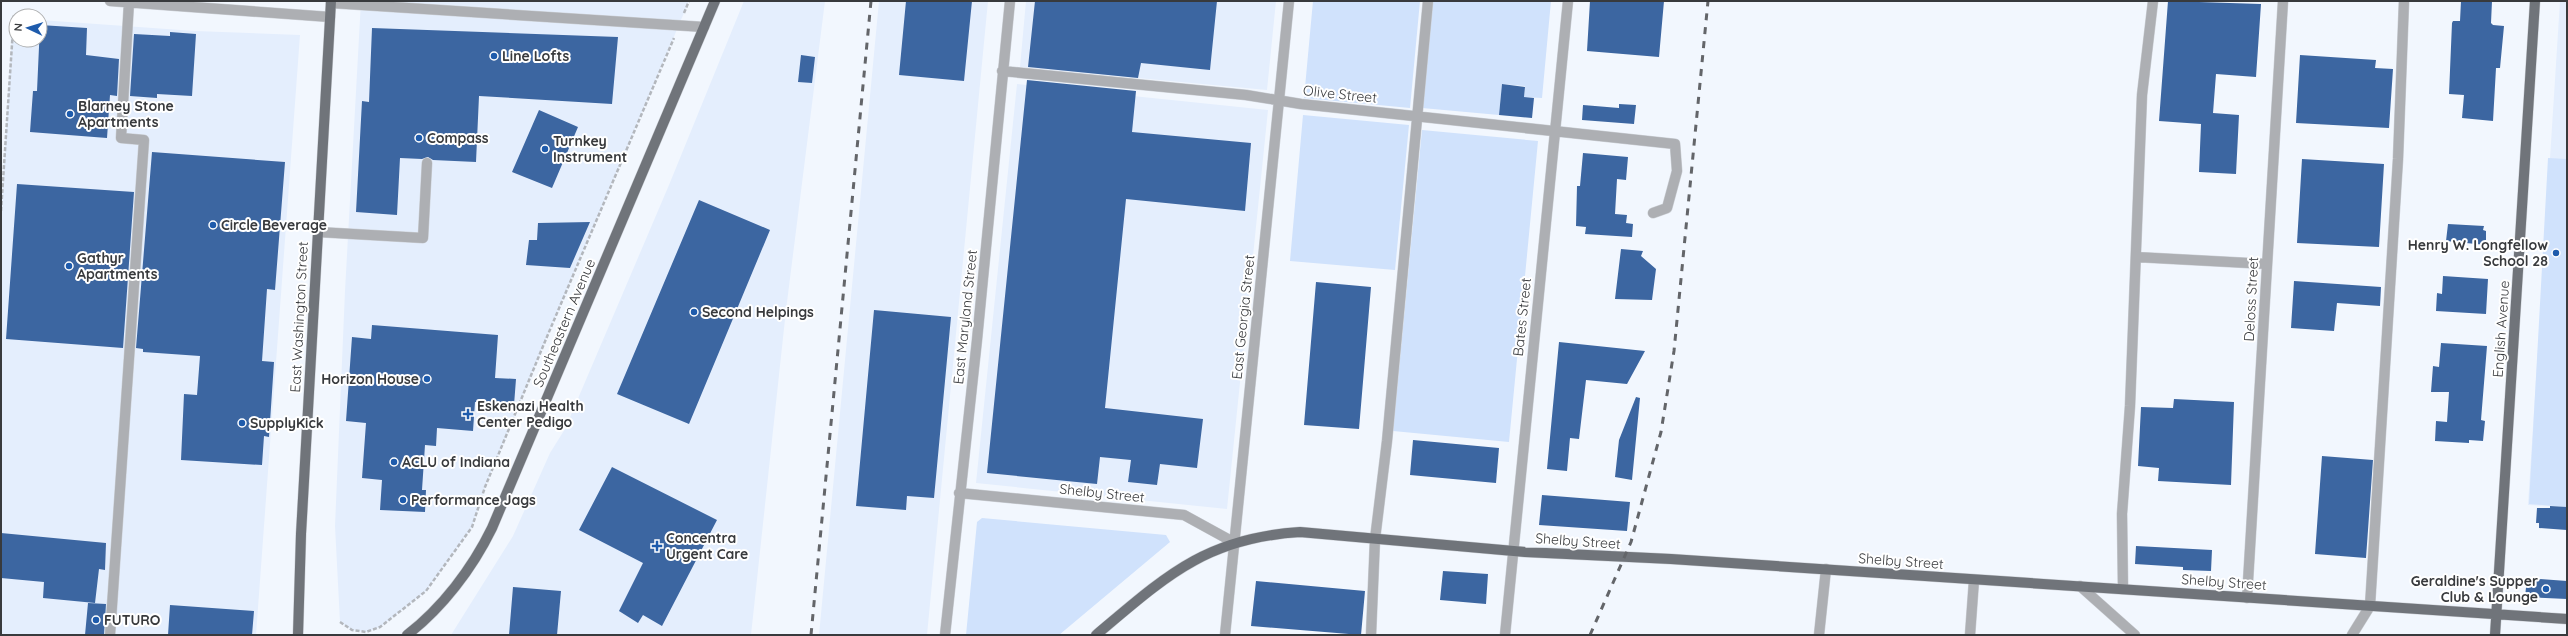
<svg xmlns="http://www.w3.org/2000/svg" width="2568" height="636" font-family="Quicksand,sans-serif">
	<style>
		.built { fill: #e4eefd }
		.green { fill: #d0e2fc }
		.building { fill: #3c66a1 }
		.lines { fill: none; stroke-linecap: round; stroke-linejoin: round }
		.minor-casing { stroke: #cdd1d7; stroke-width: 11 }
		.major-casing { stroke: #cdd1d7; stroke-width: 11 }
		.path { stroke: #b3b7bd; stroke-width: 2.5; stroke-dasharray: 4 2; stroke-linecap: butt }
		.minor { stroke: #adafb3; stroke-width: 10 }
		.major { stroke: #70747a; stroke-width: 10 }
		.rail { stroke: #636569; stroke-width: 3; stroke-dasharray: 7 7; stroke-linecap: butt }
		.poi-dot { fill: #1e5bac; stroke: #fff; stroke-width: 1.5 }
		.labels { text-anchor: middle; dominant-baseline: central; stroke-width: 4; stroke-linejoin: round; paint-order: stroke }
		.poi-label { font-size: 14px; font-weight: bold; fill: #383a3d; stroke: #fff; text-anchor: start }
		.street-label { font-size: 14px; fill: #383a3d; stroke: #fff }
	</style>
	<rect width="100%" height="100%" fill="#f2f7fe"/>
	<!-- built -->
	<path class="built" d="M361,1H689L546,339L485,487L472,527L426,591L380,627L366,632L352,630L340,622L335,526L345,291Z
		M744,1H825L786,310L751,635H451L513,536L550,453L565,429L669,185Z
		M879,1H988L927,635H819Z
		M1026,1H1276L1267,90L1020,67Z
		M2560,1H2567V507L2528,505Z
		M13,18H16V40H40V20L195,31L300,35L256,635H1V211Z
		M1017,84L1268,110L1227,509L976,483Z"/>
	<!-- green -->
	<path class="green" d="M1313,1H1420L1410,108L1304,98Z
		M1432,1H1551L1542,98L1524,97L1525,86L1502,84L1499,115L1422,108Z
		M1303,115L1409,125L1395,270L1290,261Z
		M1422,130L1538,141L1509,442L1393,431Z
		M2548,158L2567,159V507L2529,504Z
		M982,518L1166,535L1170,542L1059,635H966L977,522Z"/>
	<!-- building -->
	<path class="building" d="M906,1H972L964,81L899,75Z
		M1035,1H1217L1210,70L1141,63L1138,78L1028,67Z
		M1590,1H1664L1659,57L1587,51Z
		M2168,1L2261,4L2256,77L2216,74L2213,113L2239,115L2236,174L2199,172L2201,124L2159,121Z
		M2461,1H2492L2491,23L2493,25L2504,26L2500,68H2496L2493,121L2462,118L2464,95L2449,94L2452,23L2453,21H2460Z
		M40,25L87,28L86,55L119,59L117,96L110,95L107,138L30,132L33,91H37Z
		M372,28L618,37L612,104L479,96L476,162L433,160L428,157L422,159L400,158L397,215L356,212L362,101L369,102Z
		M170,32L196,34L192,96L157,94V98L130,96L134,34L170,36Z
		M801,55L815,57L812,83L798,82Z
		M2300,55L2376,60L2375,68L2393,69L2389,128L2296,123Z
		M1027,80L1136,91L1132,132L1251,143L1245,211L1126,199L1105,408L1203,419L1197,468L1160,464L1157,485L1128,482L1131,460L1100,457L1097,484L987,473Z
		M1502,84L1525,87L1524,97L1534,98L1532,118L1499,115Z
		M1619,104L1636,105L1634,124L1582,120L1583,105L1619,108Z
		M539,110L578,127L552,188L512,172Z
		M152,152L285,162L275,290L267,289L262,361L274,362L269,437L264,436L262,465L181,460L184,394L197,395L200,356L143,352V349L136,348Z
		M1583,153L1628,157L1626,180L1617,179L1615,214L1627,215L1626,223L1633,224L1632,237L1585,234L1586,227L1576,226L1577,186H1580Z
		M2302,159L2384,164L2379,247L2297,243Z
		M17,184L134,192L123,348L6,339Z
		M699,200L770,230L689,424L617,394Z
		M590,222L570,268L526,265L529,240H537L538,223Z
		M2448,224L2484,226L2483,230L2486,231V245L2446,241Z
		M1621,249L1643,251L1641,256L1656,269L1652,300L1615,299Z
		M2443,276L2488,279L2486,314L2436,311L2437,293L2442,294Z
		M2294,281L2381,287L2380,306L2337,303L2334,331L2291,328Z
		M1316,282L1371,287L1359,429L1304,425Z
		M874,310L951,317L934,498L907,496L906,510L856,506Z
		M372,325L498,335L495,378L516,379L514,405L475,402L473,431L437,428L436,446L425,445L422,490H426L425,512L380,510L382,480L362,478L366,423L346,421L352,337L371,339Z
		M1559,342L1645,351L1627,384L1586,380L1579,439L1570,438L1567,471L1547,469Z
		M2441,343L2487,346L2481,420L2485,421L2483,441L2469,440V443L2435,441L2436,421L2447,422L2449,392H2431L2433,366L2439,367Z
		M1636,397L1640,398L1632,480L1615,477L1619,440Z
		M2174,399L2234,402L2231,485L2158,481L2159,468L2138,466L2141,407L2173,408Z
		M1413,440L1499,448L1496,483L1410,475Z
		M2322,456L2373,460L2366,558L2315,554Z
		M612,467L717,520L662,626L643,615L638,623L619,611L643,563L579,530Z
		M1542,495L1630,502L1627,531L1539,525Z
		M2550,506L2567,507V530L2539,528V523H2536L2537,508H2550Z
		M1,533L106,543L105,570L99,569L95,603L43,598L44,582L1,578Z
		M2136,546L2212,550L2211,571L2183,570V567L2135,564Z
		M1443,571L1488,574L1486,604L1440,600Z
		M2527,578L2567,581V599L2525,597Z
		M1256,581L1365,591L1361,635L1251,626Z
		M513,587L561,591L557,635H509Z
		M88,603L106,604L104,635H85Z
		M170,605L254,611L252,635H168Z"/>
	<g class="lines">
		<!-- minor casing -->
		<g class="minor-casing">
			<path id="minor" d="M110,1L330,17
				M331,3L704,27
				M1002,71L1246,95L1301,104L1675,144L1677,171L1667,208L1653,213
				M318,232L423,238L427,163
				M2136,257L2267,264
				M959,493L1184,515L1235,543
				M2080,586L2135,635
				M2123,589L2122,514L2130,406L2142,95L2153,1
				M2247,598L2283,1
				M110,635L144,140L121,138L129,2
				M945,635L977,340L1010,1
				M1225,635L1289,1
				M1371,635L1375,539L1387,441L1428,1
				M1505,635L1568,1
				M1819,635L1826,569
				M1970,635L1974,580
				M2352,635L2370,606L2398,159L2404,1"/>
		</g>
		<!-- major casing -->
		<g class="major-casing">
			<path id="major" d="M298,635L301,534L331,1
				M407,635C442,608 472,569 492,528L715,1
				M1096,635C1165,577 1205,538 1300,532L1525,552L1671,559L2567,619
				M2495,635L2535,1"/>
		</g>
		<!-- path -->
		<path class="path" d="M684,13L689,1
			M1,211L14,14
			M340,622L352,630L366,632L380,627L426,591L472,527L485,487L546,339L674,38"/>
		<!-- minor -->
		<use href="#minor" class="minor"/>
		<!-- major -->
		<use href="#major" class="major"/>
		<!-- rail -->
		<path class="rail" d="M811,635L871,1
			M1590,635L1631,542L1661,432L1674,351L1708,1"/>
	</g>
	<!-- markers -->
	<g class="poi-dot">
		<circle cx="494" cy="56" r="4"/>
		<circle cx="70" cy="114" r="4"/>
		<circle cx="419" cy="138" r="4"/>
		<circle cx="545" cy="149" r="4"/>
		<circle cx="213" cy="225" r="4"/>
		<circle cx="2556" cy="253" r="4"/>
		<circle cx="69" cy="266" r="4"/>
		<circle cx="694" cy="312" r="4"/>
		<circle cx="427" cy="379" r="4"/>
		<path d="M466 408h4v4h4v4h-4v4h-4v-4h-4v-4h4z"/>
		<circle cx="242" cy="423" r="4"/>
		<circle cx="394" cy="462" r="4"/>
		<circle cx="403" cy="500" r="4"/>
		<path d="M655 540h4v4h4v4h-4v4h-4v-4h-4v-4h4z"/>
		<circle cx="2546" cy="589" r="4"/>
		<circle cx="96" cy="620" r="4"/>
	</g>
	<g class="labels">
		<!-- poi labels -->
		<g class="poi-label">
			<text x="502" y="56">Line Lofts</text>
			<text x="78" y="106">Blarney Stone<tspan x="78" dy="16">Apartments</tspan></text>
			<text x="427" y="138">Compass</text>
			<text x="553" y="141">Turnkey<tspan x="553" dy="16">Instrument</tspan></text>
			<text x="221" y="225">Circle Beverage</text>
			<text x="2548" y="245" text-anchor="end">Henry W. Longfellow<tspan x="2548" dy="16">School 28</tspan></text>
			<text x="77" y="258">Gathyr<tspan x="77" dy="16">Apartments</tspan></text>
			<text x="702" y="312">Second Helpings</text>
			<text x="419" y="379" text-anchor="end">Horizon House</text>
			<text x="477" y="406">Eskenazi Health<tspan x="477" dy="16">Center Pedigo</tspan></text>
			<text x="250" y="423">SupplyKick</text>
			<text x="402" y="462">ACLU of Indiana</text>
			<text x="411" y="500">Performance Jags</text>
			<text x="666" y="538">Concentra<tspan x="666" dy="16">Urgent Care</tspan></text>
			<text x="2538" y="581" text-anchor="end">Geraldine's Supper<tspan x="2538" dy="16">Club &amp; Lounge</tspan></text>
			<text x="104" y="620">FUTURO</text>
		</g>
		<!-- street labels -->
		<g class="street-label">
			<text transform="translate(1340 94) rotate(6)">Olive Street</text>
			<text transform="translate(2251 299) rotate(-87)">Deloss Street</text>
			<text transform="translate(299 317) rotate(-87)">East Washington Street</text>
			<text transform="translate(965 317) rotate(-84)">East Maryland Street</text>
			<text transform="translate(1243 317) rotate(-84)">East Georgia Street</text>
			<text transform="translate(1522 317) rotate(-84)">Bates Street</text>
			<text transform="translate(564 323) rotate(-67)">Southeastern Avenue</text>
			<text transform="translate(2501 329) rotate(-86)">English Avenue</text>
			<text transform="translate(1102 493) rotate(6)">Shelby Street</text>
			<text transform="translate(1578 541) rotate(4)">Shelby Street</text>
			<text transform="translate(1901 561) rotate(4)">Shelby Street</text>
			<text transform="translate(2224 582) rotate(4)">Shelby Street</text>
		</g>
	</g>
	<!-- border -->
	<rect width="2568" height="636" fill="none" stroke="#383a3d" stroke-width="4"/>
	<!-- north arrow -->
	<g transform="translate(28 28) rotate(274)"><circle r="19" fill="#ffffff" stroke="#afb0b1"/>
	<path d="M0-3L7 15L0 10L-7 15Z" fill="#1e5bac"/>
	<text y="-6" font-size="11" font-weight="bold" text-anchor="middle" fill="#383a3d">N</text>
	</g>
</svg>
